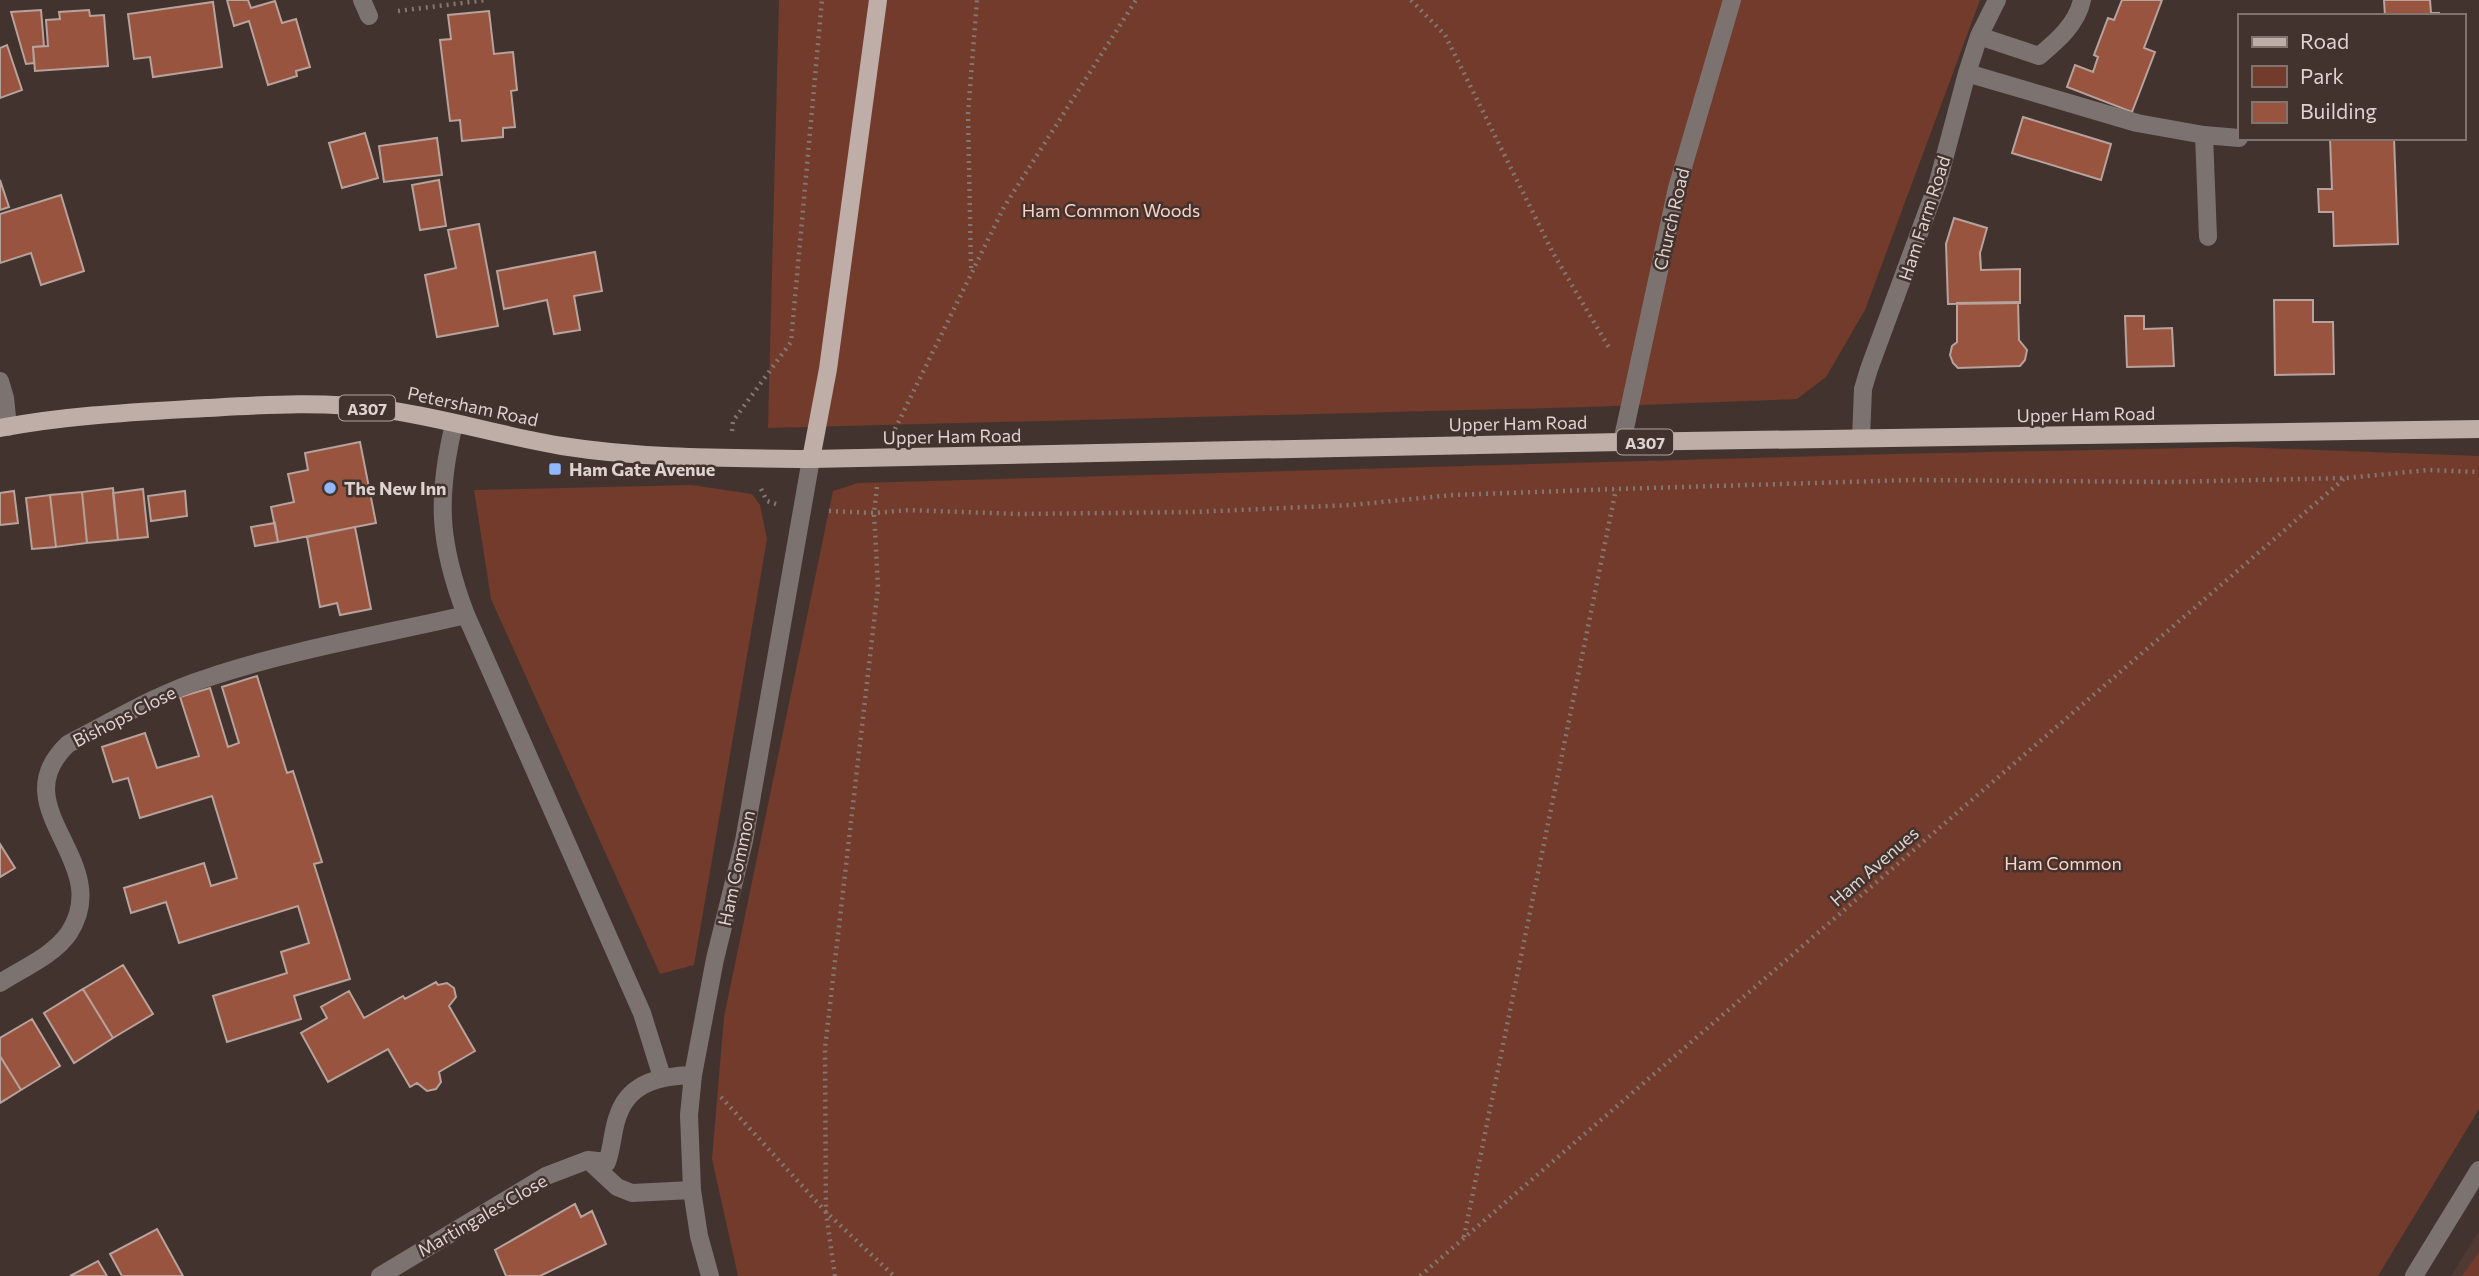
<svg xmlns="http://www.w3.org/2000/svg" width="2479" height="1276" font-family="Commissioner,sans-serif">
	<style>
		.built { fill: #503932 }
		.green { fill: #723b2b }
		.building { fill: #995440; stroke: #b7a29c; stroke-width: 2 }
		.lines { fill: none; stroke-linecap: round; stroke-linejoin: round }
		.path { stroke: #847772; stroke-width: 4.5; stroke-dasharray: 2 5; stroke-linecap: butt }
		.minor { stroke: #7c7370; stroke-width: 18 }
		.major { stroke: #bfaea8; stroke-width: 18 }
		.poi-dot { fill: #91b8fd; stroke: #43332e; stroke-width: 2.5 }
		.labels { text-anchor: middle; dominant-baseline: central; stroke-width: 5; stroke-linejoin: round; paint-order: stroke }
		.shield { fill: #43332e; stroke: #b0a39f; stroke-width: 2 }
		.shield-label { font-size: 16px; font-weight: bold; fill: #ded3cf }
		.park-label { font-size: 18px; fill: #fdd3c6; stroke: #43332e }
		.street-label { font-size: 18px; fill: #ded3cf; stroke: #43332e }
		.poi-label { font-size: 18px; font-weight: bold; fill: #ded3cf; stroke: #43332e; text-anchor: start }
	</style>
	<rect width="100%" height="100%" fill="#43332e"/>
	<!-- built -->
	<path class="built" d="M2479,1231V1276H2451Z"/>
	<!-- green -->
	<path class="green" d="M779,0H1980L1865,310L1826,377L1797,399L1588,407L768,428Z
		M2236,447L2479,456V1109L2378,1276H738L712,1159L724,1017L833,491L858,483L1893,454Z
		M692,485L752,494L760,505L767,539L694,965L660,974L491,599L474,490Z
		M2479,1252V1276H2462Z"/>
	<!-- building -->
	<path class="building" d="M227,0H248L251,8L275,1L282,23L296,19L310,67L296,71L297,76L268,85L249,21L234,26Z
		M2122,0H2162L2144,48L2155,52L2132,112L2067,87L2075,65L2093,72L2098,57L2094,55L2108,18L2114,20Z
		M2384,0H2430L2431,13H2439V16H2385Z
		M213,2L222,67L153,77L150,57L134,59L128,14Z
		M41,10L44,46L33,47L34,63L26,64L11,12Z
		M89,10L90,16L104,15L108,66L35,71L33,47L48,46L46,20L60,19L59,12Z
		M489,11L494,54L513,52L517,90L511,91L515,127L503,128V137L462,141L460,120L450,121L440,40L451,39L448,15Z
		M7,45L22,90L0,98V48Z
		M2023,117L2111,144L2101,180L2012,153Z
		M365,133L378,178L342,188L329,143Z
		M437,138L442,175L384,182L379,146Z
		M2330,138H2394L2398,244L2334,246L2333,212H2319L2318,189H2332Z
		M0,180L9,207L0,210Z
		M439,180L446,226L420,230L412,185Z
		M61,195L84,271L41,285L31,253L0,263V214Z
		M1954,218L1987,228L1980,253L1981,270L2020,269V303L1948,304L1946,244Z
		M479,224L498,326L437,337L425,275L456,268L448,230Z
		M595,252L602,291L574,296L580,330L554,334L547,300L504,309L497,271Z
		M2274,300H2313V322H2333L2334,374L2275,375Z
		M2018,302L2019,340L2027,350L2025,360L2020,366L1958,368L1953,363L1950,355L1952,346L1957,342V303Z
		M2125,316H2144V329L2172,328L2174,366L2127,367Z
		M360,442L376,523L278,542L271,507L294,502L288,474L308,470L305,453Z
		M113,488L118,540L87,543L82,492Z
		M143,489L148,537L118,540L113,493Z
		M14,491L18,523L0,525V493Z
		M185,491L187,516L151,521L148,496Z
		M82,492L87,543L56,547L50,495Z
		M50,495L56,547L32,549L26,498Z
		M275,523L278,542L255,546L251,527Z
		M355,527L371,609L340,615L337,603L320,607L307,537Z
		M257,676L287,773L293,771L322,862L314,864L350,979L294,996L301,1019L227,1042L213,996L287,973L281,952L309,943L298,906L179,943L166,902L131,913L124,888L204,863L211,886L237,878L212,796L140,818L128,778L113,782L102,747L145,733L157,768L199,756L180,697L210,688L228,747L239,743L222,687Z
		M0,844L15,868L0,877Z
		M123,965L153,1014L113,1038L83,989Z
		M436,982L438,985L447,983L454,988L456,997L449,1006L475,1051L439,1072L441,1082L436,1089L427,1091L417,1083L410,1087L388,1049L328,1082L301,1033L327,1018L321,1007L349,991L364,1018L403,996L405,999Z
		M83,989L113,1038L74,1063L44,1013Z
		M32,1019L60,1066L21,1090L0,1056V1038Z
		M0,1056L21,1090L0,1103Z
		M575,1204L581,1217L592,1211L606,1244L540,1276H506L495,1250Z
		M157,1229L183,1276H122L110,1254Z
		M98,1261L107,1276H70Z"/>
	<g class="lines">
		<!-- path -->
		<path class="path" d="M1411,0L1445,35L1553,253L1611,351
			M398,11L486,0
			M971,268L968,114L977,0
			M895,429L1004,207L1136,0
			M732,431L733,421L791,342L822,0
			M761,489L767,501L776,504
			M829,511L874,513L909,510L1020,514L1194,512L1351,505L1453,495L1616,489L1912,480L2168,482L2346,478L2429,470L2479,472
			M721,1097L826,1212L894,1276
			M1464,1237L1616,489
			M835,1276L826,1212L825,1048L878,587L874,513L877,486
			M1420,1276L2345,478"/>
		<!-- minor -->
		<path class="minor" d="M362,0L369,16
			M1979,36L2039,56C2057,41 2077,24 2082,0
			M1967,73L2137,123L2204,135L2239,138
			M2204,135L2208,237
			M0,381L5,398L8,427
			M454,424C436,499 439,544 466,615L642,1013L662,1077
			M1861,438L1863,389L1869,369L1938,182L1967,73L1979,36L1997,0
			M1622,442L1677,188L1732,0
			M0,983C23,968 53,956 69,933C116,861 0,808 68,744C113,721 159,693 207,678C291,650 379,635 466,615
			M588,1160L617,1187L632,1193L692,1190
			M380,1276L546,1176L588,1160L607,1162C613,1146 612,1129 619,1113C631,1081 663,1076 693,1075
			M710,1276L699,1236L692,1190L689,1115L693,1075L715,959L744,841L811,459
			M2414,1276L2479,1170"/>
		<!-- major -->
		<path class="major" d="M0,428C67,415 137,412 206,408C263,405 323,401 381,409C442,417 501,436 562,446C644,459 728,458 811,459L1622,442L2479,429
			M811,459L828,369L878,0"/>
	</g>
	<!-- markers -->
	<g class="poi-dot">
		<rect x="548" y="462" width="14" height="14" rx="3.5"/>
		<circle cx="330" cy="488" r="7"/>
	</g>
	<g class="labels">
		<!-- shield labels -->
		<g class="shield">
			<rect x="339" y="395.5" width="56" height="25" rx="5"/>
			<rect x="1617" y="429.5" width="56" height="25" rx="5"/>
		</g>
		<g class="shield-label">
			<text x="367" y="408">A307</text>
			<text x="1645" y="442">A307</text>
		</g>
		<!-- park labels -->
		<g class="park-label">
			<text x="1111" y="210">Ham Common Woods</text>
			<text x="2063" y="863">Ham Common</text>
		</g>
		<!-- street labels -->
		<g class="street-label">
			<text transform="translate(1924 218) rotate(-72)">Ham Farm Road</text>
			<text transform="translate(1671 219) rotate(-77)">Church Road</text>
			<text transform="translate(473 406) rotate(12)">Petersham Road</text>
			<text transform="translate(2086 414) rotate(-1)">Upper Ham Road</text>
			<text transform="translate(1518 423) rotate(-1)">Upper Ham Road</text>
			<text transform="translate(952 436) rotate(-1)">Upper Ham Road</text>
			<text transform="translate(124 716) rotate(-27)">Bishops Close</text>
			<text transform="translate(1874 866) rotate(-41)">Ham Avenues</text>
			<text transform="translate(736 868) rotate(-78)">Ham Common</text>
			<text transform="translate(482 1215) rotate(-30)">Martingales Close</text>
		</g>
		<!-- poi labels -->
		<g class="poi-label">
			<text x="569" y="469">Ham Gate Avenue</text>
			<text x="344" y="488">The New Inn</text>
		</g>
	</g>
	<!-- legend -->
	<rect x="2238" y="14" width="228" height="126" fill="#43332e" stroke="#81736e" stroke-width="2"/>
	<rect x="2252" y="37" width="35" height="10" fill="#bfaea8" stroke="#81736e" stroke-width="2"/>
	<text x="2300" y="49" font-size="21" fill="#ded3cf">Road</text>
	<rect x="2252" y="66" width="35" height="21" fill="#723b2b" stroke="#81736e" stroke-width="2"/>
	<text x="2300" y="84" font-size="21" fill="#ded3cf">Park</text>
	<rect x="2252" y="102" width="35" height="21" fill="#995440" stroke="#81736e" stroke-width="2"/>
	<text x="2300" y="119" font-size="21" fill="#ded3cf">Building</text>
</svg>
